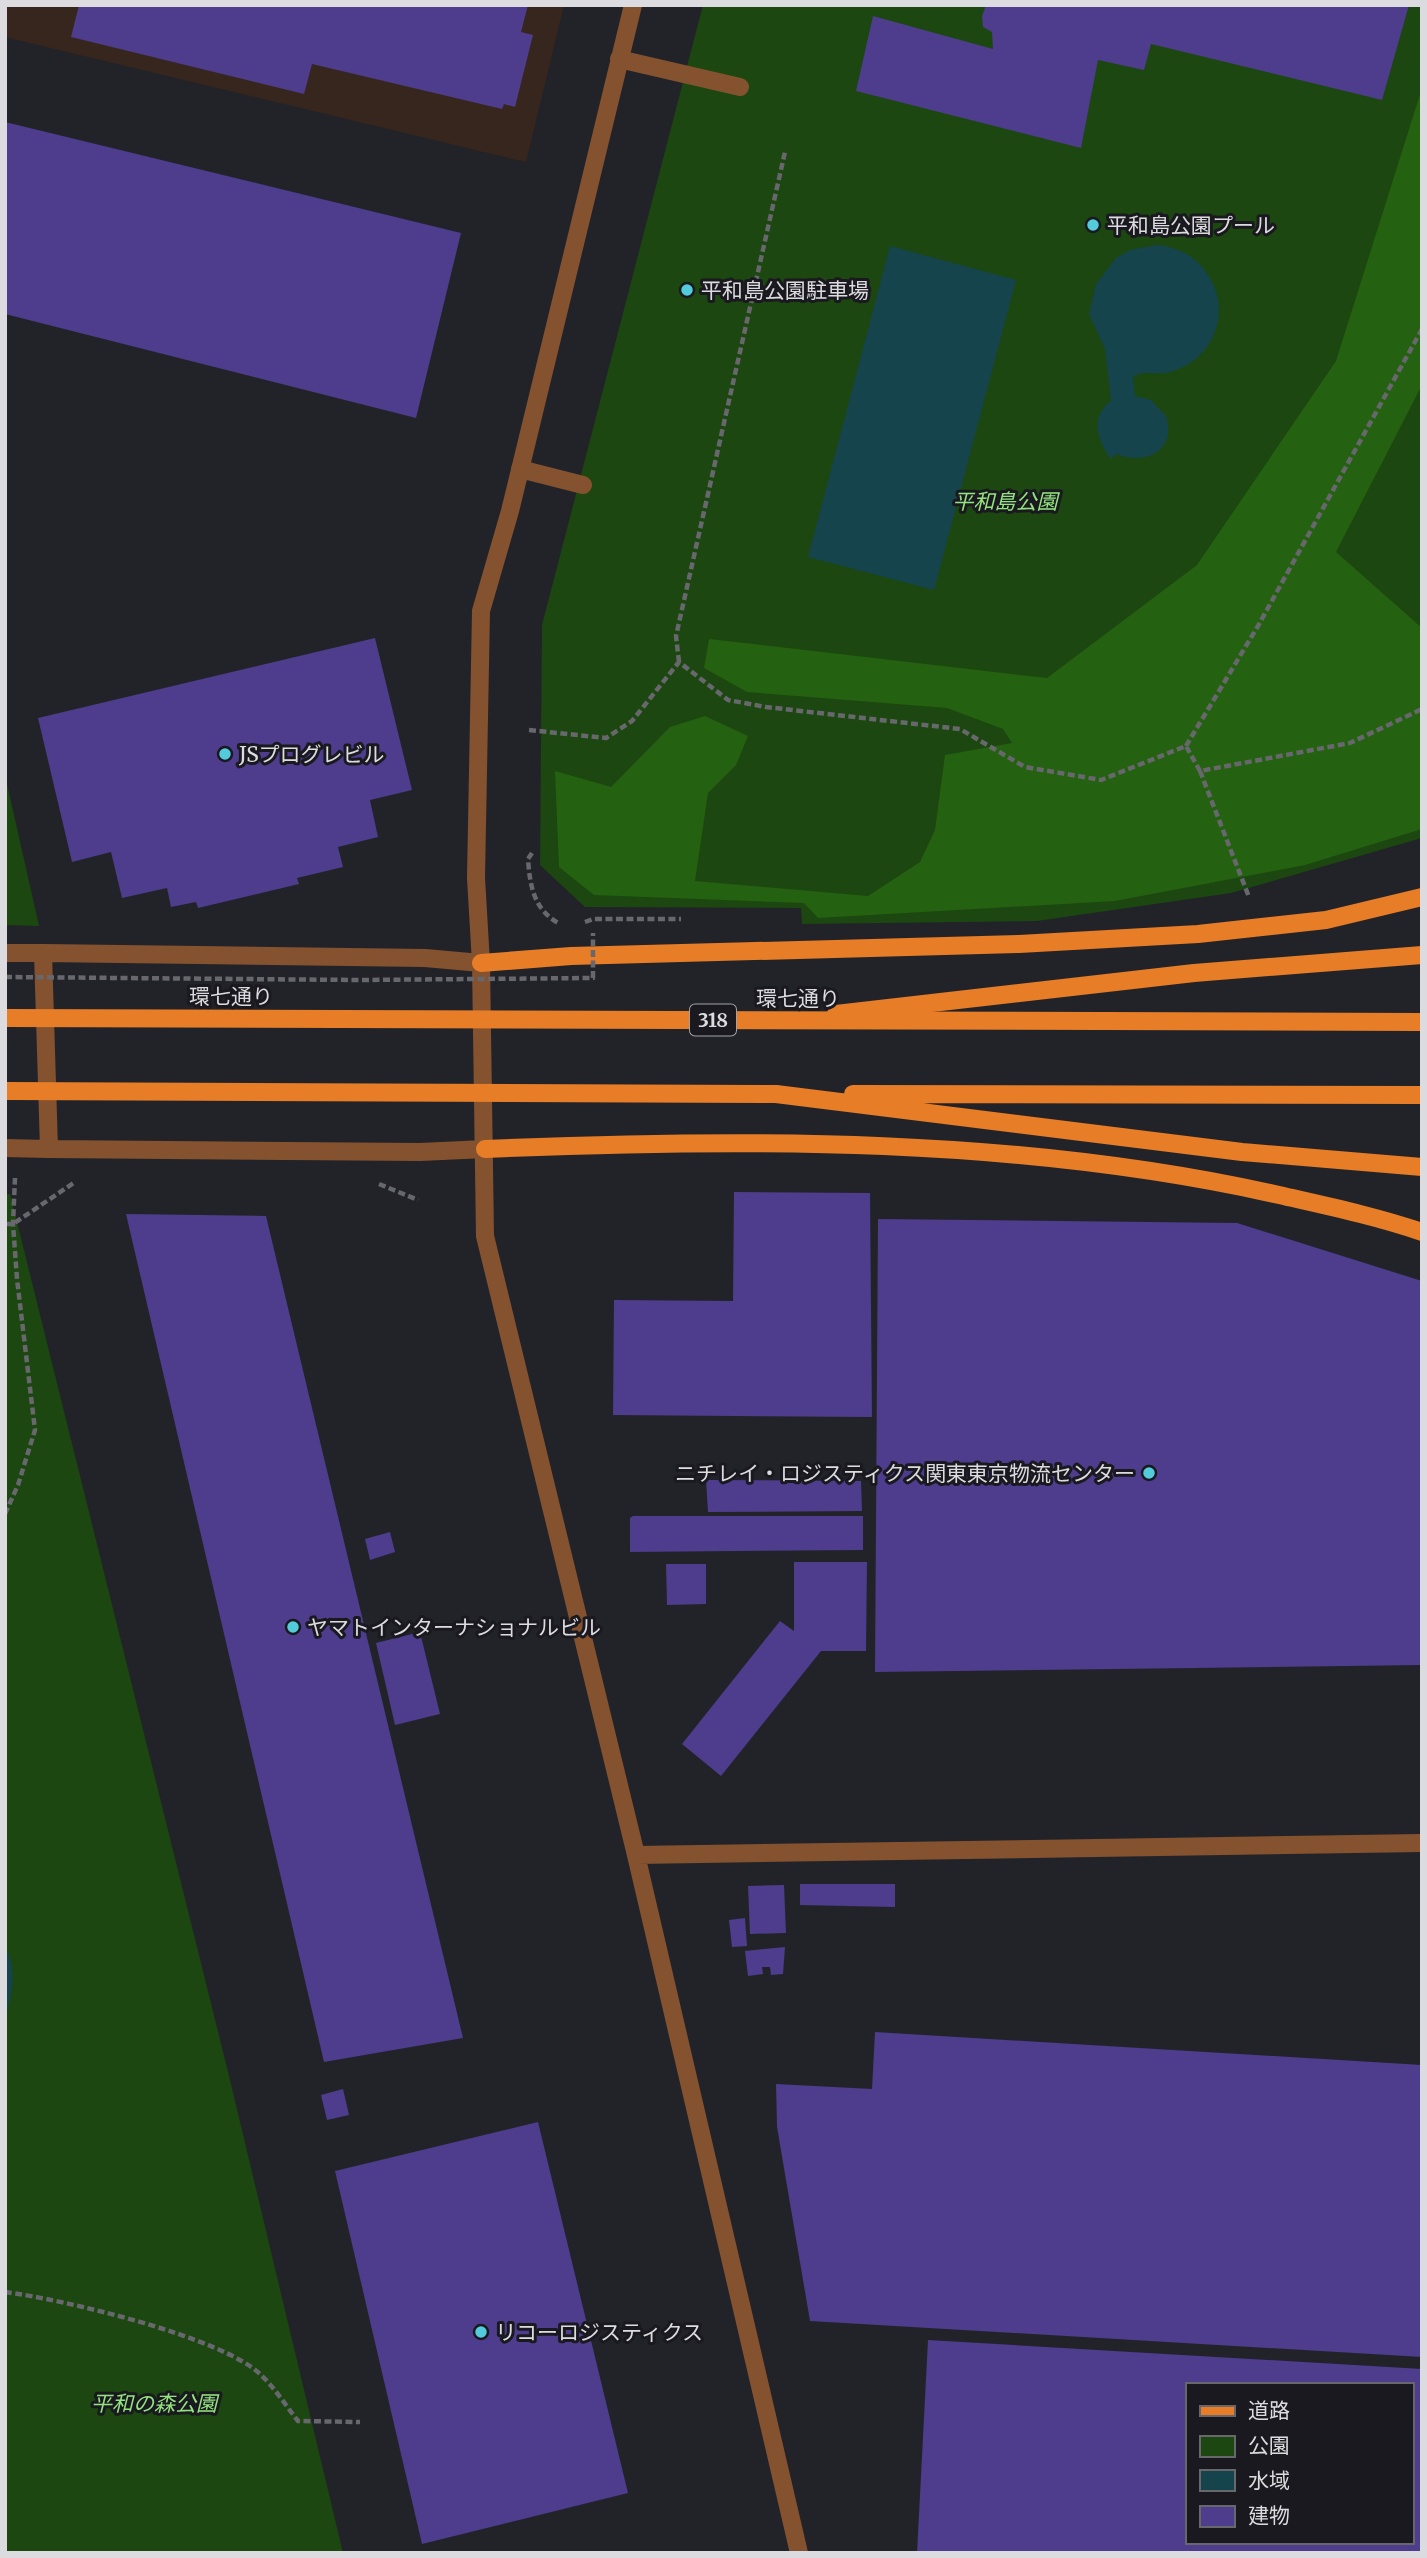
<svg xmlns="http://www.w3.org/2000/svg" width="1427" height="2558" font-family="Merriweather,'Noto Sans JP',serif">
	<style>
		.industrial { fill: #37261d }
		.green { fill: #1c4710 }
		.forest { fill: #246110 }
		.water { fill: #16444c }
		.building { fill: #4e3c8c; fill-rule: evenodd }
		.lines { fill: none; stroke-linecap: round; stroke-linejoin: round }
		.path { stroke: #67676d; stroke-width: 4.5; stroke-dasharray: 7 3.5; stroke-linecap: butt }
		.minor { stroke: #85522f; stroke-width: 18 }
		.major { stroke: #e77d27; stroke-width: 18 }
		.path-bridge { stroke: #67676d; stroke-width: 4.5; stroke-dasharray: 7 3.5; stroke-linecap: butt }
		.major-bridge { stroke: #e77d27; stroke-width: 18 }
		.poi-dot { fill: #53cbdb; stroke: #19191f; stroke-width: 2.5 }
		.labels { text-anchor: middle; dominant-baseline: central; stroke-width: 6; stroke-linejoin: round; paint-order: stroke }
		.shield { fill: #19191f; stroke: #a2a2a6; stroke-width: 2 }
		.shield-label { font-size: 19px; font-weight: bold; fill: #dcdce0 }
		.poi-label { font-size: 21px; fill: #dcdce0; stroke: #19191f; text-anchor: start }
		.park-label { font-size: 21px; font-style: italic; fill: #93e47e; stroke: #19191f }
		.street-label { font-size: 21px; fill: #dcdce0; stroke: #19191f }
	</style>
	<rect width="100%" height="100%" fill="#222329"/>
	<!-- industrial -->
	<path class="industrial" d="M5,5H564L526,162L5,37Z"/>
	<!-- green -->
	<path class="green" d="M703,5H1422V838L1231,893L1037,921L802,924L801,908L585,907L540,865L542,625Z
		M5,775L39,926L5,925Z
		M5,1194H10L229,2076L343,2553H5Z"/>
	<!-- forest -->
	<path class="forest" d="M1422,88V385L1336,552L1422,628V829L1305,865L1115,901L818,918L804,903L594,895L559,867L555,771L611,787L670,727L705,716L748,736L736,765L708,793L695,881L868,896L920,862L935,830L945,755L1012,743L1003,729L947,708L747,692L704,668L709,639L1047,678L1197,565L1336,361Z"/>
	<!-- water -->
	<path class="water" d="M1157,245C1179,247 1199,258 1210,278C1232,316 1211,361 1170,372C1158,376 1143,369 1133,377L1135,396L1151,400L1166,416C1177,451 1145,466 1116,454L1111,459C1098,442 1089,416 1111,401L1105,349L1089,314L1096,284L1116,258L1130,250Z
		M890,246L1016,280L934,590L808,557Z
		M5,1947C18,1969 12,1995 5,2018Z"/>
	<!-- building -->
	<path class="building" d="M79,5H528L521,32L533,35L515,107L504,104L502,109L312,64L304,94L71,37Z
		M986,5H1409L1382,100L1151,44L1144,70L1098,60L1081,148L856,91L873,16L993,49L992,32L983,27L982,16Z
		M5,122L461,233L416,418L5,314Z
		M375,638L412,790L370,800L378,837L338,847L343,867L297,878L299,884L198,908L196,902L171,907L167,888L122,898L111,852L72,862L38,718Z
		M734,1192L870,1193L872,1417L613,1415L614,1300L733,1301Z
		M126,1214L266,1216L463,2038L324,2062Z
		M878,1219L1237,1223L1422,1281V1665L875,1672Z
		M706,1480L861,1481L862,1511L708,1512Z
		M633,1516H863V1550L630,1552V1518Z
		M390,1532L395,1552L370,1560L365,1539Z
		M794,1562H867L866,1651H821L721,1776L682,1744L780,1621L794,1631Z
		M666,1564H706V1604L667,1605Z
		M420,1632L440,1714L395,1725L376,1643Z
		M800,1884H895V1907L800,1905Z
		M784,1885L786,1933L750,1934L748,1886Z
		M745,1918L747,1946L732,1947L729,1920Z
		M785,1947L783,1974L771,1975L770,1967H762L763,1974L748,1976L745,1951Z
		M875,2032L1422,2065V2357L810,2321L777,2127L776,2084L872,2089Z
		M343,2089L349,2115L327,2120L321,2095Z
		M538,2122L628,2493L422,2544L335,2171Z
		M928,2340L1422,2369V2553H917ZM1187,2385H1411V2542H1187Z"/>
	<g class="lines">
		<!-- path -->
		<path class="path" d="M679,662L676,636L785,152
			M529,730L606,738L632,721L679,662L728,700L766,707L960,729L1025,767L1101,780L1186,746L1200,771L1350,743L1422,709
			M1186,746L1258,626L1422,329
			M1200,771L1249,897
			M532,853L528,859C530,887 534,910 560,924
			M585,922L593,919H681
			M379,1184L418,1200
			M5,1224H13L75,1182
			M5,1514L18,1485L35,1430L17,1279L13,1224L15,1178
			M5,2292C61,2299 223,2337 261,2375C275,2388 286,2406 298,2421L360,2422"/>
		<!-- minor -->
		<path class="minor" d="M633,5L510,511L481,611L476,878L481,963L485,1236L636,1855L799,2553
			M619,59L740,87
			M520,469L583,485
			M5,953H43
			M481,963L425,958L43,953L49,1149L420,1152L485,1149
			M5,1148L49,1149
			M636,1855L1422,1843"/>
		<!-- major -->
		<path class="major" d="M481,963L571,956L1019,944L1198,934L1326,920L1422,897
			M836,1014L1194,973L1422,955
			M776,1094L1242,1152L1422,1167
			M853,1094L1422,1095
			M485,1149C748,1138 1021,1137 1279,1195C1327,1206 1375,1216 1422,1232"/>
		<!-- path-bridge -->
		<path class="path-bridge" d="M5,977L358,980L593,978V933"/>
		<!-- major-bridge -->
		<path class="major-bridge" d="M5,1018L1422,1022
			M5,1091L776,1094"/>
	</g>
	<!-- markers -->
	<g class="poi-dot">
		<circle cx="1093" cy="225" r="7"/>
		<circle cx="687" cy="290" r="7"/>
		<circle cx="225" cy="754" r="7"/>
		<circle cx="1149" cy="1473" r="7"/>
		<circle cx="293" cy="1627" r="7"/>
		<circle cx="481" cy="2332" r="7"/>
	</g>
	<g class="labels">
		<!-- shield labels -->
		<rect class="shield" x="690" y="1004.5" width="46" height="31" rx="5"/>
		<g class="shield-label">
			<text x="713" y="1020">318</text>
		</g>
		<!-- poi labels -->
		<g class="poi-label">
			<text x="1107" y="225">平和島公園プール</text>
			<text x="701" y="290">平和島公園駐車場</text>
			<text x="239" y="754">JSプログレビル</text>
			<text x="1135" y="1473" text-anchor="end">ニチレイ・ロジスティクス関東東京物流センター</text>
			<text x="307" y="1627">ヤマトインターナショナルビル</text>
			<text x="495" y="2332">リコーロジスティクス</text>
		</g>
		<!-- park labels -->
		<g class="park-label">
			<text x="1005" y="501">平和島公園</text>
			<text x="154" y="2403">平和の森公園</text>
		</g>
		<!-- street labels -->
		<g class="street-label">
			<text x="231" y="996">環七通り</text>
			<text x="798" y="998">環七通り</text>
		</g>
	</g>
	<!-- border -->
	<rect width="1427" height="2558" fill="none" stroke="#dcdce0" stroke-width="14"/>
	<!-- legend -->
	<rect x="1186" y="2383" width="228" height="161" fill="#19191f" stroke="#67676c" stroke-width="2"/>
	<rect x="1200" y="2406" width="35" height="10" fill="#e77d27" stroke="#67676c" stroke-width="2"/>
	<text x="1248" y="2418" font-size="21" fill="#dcdce0">道路</text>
	<rect x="1200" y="2436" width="35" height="21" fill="#1c4710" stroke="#67676c" stroke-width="2"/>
	<text x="1248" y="2453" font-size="21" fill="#dcdce0">公園</text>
	<rect x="1200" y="2470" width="35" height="21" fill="#16444c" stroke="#67676c" stroke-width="2"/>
	<text x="1248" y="2488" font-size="21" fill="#dcdce0">水域</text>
	<rect x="1200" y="2506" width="35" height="21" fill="#4e3c8c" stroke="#67676c" stroke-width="2"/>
	<text x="1248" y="2523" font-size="21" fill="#dcdce0">建物</text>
</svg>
